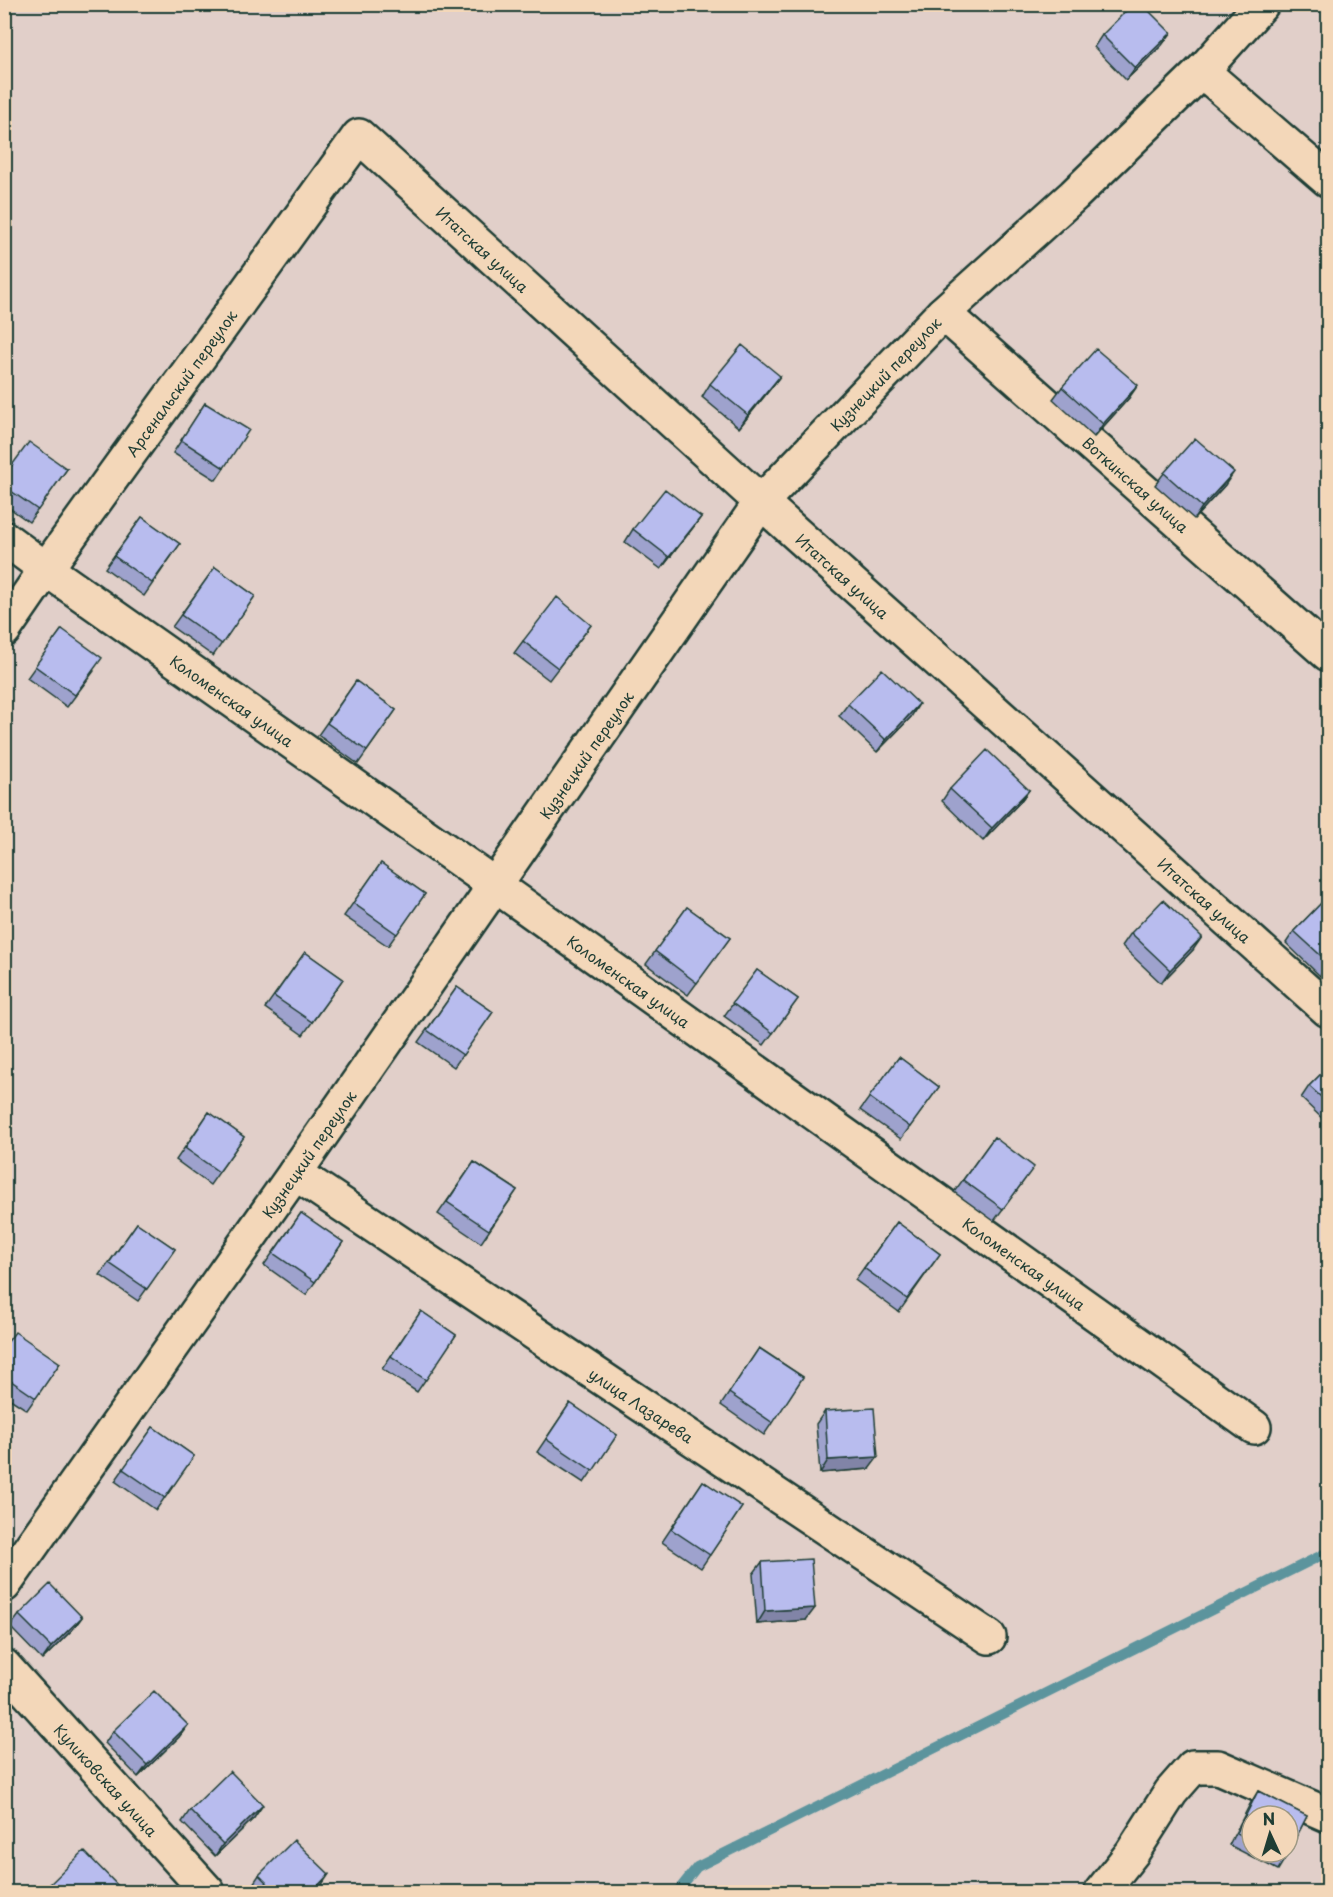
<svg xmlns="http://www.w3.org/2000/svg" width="1333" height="1897" font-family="'Playpen Sans',sans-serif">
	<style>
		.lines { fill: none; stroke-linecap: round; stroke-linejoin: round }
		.stream { stroke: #5b949d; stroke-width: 10 }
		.minor-casing { stroke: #1f3d34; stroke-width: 38 }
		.minor { stroke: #f3d7b9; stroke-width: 33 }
		.wall { fill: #9ea2cd; stroke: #1f3d34; stroke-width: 1.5; fill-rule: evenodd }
		.shaded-wall { fill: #8184a7; stroke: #1f3d34; stroke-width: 1.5 }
		.building { fill: #b8bcee; stroke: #1f3d34; stroke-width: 1.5 }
		.labels { text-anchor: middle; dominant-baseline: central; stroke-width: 5; stroke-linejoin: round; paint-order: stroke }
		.street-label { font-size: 15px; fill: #1f3d34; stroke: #f3d7b9 }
	</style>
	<rect width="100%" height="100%" fill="#e1cfc9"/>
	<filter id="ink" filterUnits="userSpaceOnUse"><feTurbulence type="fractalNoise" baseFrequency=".0167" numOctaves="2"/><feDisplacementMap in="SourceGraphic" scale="12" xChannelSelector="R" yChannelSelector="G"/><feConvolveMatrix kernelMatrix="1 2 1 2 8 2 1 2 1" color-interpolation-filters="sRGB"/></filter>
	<g filter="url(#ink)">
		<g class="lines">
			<!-- stream -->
			<path class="stream" d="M677,1892L697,1867L1328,1552"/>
			<!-- minor casing -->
			<g class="minor-casing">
				<g id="minor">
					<path d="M1202,71L1328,180"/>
					<path id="s1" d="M943,313L1328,654"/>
					<path id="s2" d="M4,538L46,569L495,885L1254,1427"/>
					<path id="s3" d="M4,630L46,569L359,136L761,502L1328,1010"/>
					<path id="s4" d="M295,1173L989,1637"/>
					<path id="s5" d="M4,1585L295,1173L761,502L943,313L1074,195L1202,71L1262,4"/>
					<path id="s6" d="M4,1666L208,1892"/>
					<path d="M1101,1892L1132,1853L1171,1792L1193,1767H1218L1328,1815"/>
				</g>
			</g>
			<!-- minor -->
			<use href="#minor" class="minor"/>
		</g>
		<!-- wall -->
		<path class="wall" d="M1171,33L1162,45L1126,80L1094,47L1102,35Z
			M780,376L771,388L739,428L702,397L710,384Z
			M1062,387L1129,398L1094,437L1053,399Z
			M205,403L224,468L216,480L173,453Z
			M67,469L29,522L4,504V476Z
			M1164,473L1225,485L1194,519L1155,485Z
			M142,517L180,544L144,596L105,568Z
			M701,517L661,569L625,542L633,529Z
			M215,567L255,596L213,656L172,627Z
			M591,625L549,680L514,653L523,641Z
			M62,629L94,671L67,707L27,678Z
			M356,681L396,710L358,764L318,735Z
			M848,704L911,717L877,752L839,716Z
			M950,789L1029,790L1020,802L983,841L942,801Z
			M381,863L425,894L388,946L344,916Z
			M1329,895V967L1320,976L1286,943L1294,931Z
			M687,907L730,938L688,995L646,964Z
			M1131,933L1193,950L1161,983L1122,946Z
			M305,952L343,979L303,1035L265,1008Z
			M757,970L798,999L764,1045L724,1016Z
			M457,987L493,1012L454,1067L418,1042Z
			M899,1057L939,1087L901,1139L860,1110Z
			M1329,1066V1125L1301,1098L1309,1086Z
			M209,1112L244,1137L210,1185L176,1160Z
			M994,1137L1025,1179L994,1221L954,1192Z
			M474,1162L517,1190L481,1243L438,1214Z
			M301,1213L343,1242L306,1295L264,1265Z
			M897,1222L940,1254L899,1312L855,1280Z
			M137,1223L175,1249L138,1301L100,1275Z
			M421,1311L456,1335L417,1392L382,1369Z
			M4,1347L60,1363L27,1410L4,1395Z
			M759,1348L803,1377L764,1435L721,1405Z
			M570,1403L617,1435L584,1483L537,1452Z
			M825,1411L869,1469L820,1473L816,1424Z
			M153,1427L194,1456L156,1510L115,1481Z
			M703,1481L742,1507L701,1568L662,1542Z
			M762,1562L806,1620L757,1624L753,1574Z
			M19,1615L82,1617L73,1629L42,1660L10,1627Z
			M188,1725L179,1737L138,1777L105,1743L113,1731Z
			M1258,1791L1307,1816L1286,1857L1278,1870L1229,1845L1250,1804ZM1252,1816H1288V1852H1252Z
			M190,1810L254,1818L215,1856L182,1822Z
			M259,1875L321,1886L315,1893H256L251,1887Z
			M46,1888L122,1893H43Z"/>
		<!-- shaded-wall -->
		<path class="shaded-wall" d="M1171,33L1162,45L1126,80L1135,68Z
			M780,376L771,388L739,428L748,415Z
			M1138,385L1129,398L1094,437L1103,424Z
			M1234,472L1225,485L1194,519L1202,507Z
			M701,517L692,529L661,569L669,557Z
			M919,704L911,717L877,752L886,740Z
			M1029,790L1020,802L983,841L992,828Z
			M1202,937L1193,950L1161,983L1170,970Z
			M1329,964V967L1320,976Z
			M878,1457L869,1469L820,1473L828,1460Z
			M815,1608L806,1620L757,1624L765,1611Z
			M82,1617L73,1629L42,1660L51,1647Z
			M188,1725L179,1737L138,1777L147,1765Z
			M263,1805L254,1818L215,1856L223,1844Z
			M329,1874L321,1886L315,1893H311Z"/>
		<!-- building -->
		<path class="building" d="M1133,4H1142L1171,33L1135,68L1102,35Z
			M742,345L780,376L748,415L710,384Z
			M1096,349L1138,385L1103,424L1062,387Z
			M205,403L249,430L224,468L181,440Z
			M1195,438L1234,472L1202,507L1164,473Z
			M29,442L67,469L38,510L4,486V476Z
			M665,489L701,517L669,557L633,529Z
			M142,517L180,544L152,583L114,556Z
			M215,567L255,596L222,644L181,615Z
			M557,597L591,625L558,668L523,641Z
			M62,629L102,658L75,695L35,666Z
			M882,669L919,704L886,740L848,704Z
			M356,681L396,710L367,751L327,723Z
			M987,750L1029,790L992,828L950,789Z
			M381,863L425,894L397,934L353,903Z
			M1329,895V963L1294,931Z
			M1163,900L1202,937L1170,970L1131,933Z
			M687,907L730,938L697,983L655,951Z
			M305,952L343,979L312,1022L274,996Z
			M757,970L798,999L773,1033L732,1003Z
			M457,987L493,1012L463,1055L427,1030Z
			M899,1057L939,1087L910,1127L869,1097Z
			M1329,1066V1104L1309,1086Z
			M209,1112L244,1137L219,1172L185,1148Z
			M994,1137L1034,1167L1003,1209L963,1180Z
			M474,1162L517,1190L489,1230L447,1202Z
			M301,1213L343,1242L315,1282L273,1253Z
			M897,1222L940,1254L907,1299L864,1268Z
			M137,1223L175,1249L147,1289L109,1263Z
			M421,1311L456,1335L426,1380L391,1356Z
			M15,1332L60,1363L36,1398L4,1376V1347Z
			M759,1348L803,1377L773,1423L729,1393Z
			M570,1403L617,1435L593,1471L546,1439Z
			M874,1408L878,1457L828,1460L825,1411Z
			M153,1427L194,1456L165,1498L123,1469Z
			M703,1481L742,1507L710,1555L671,1529Z
			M811,1559L815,1608L765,1611L762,1562Z
			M50,1584L82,1617L51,1647L19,1615Z
			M154,1691L188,1725L147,1765L113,1731Z
			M230,1771L263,1805L223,1844L190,1810Z
			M1258,1791L1307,1816L1286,1857L1276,1852H1288V1816H1252V1840L1237,1833Z
			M294,1840L329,1874L311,1893H277L259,1875Z
			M84,1851L123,1891L122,1893H50L46,1888Z"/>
	</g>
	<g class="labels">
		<!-- street labels -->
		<g class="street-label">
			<text stroke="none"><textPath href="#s3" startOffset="776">Итатская улица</textPath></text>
			<text stroke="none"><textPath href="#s5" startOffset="1500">Кузнецкий переулок</textPath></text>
			<text stroke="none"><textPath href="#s3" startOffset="304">Арсенальский переулок</textPath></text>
			<text stroke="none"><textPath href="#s1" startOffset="258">Воткинская улица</textPath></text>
			<text stroke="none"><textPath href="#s3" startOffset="1262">Итатская улица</textPath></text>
			<text stroke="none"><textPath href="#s2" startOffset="280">Коломенская улица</textPath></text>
			<text stroke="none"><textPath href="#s5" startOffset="1014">Кузнецкий переулок</textPath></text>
			<text stroke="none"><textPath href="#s3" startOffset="1748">Итатская улица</textPath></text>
			<text stroke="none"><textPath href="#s2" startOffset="766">Коломенская улица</textPath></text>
			<text stroke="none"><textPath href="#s5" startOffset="528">Кузнецкий переулок</textPath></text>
			<text stroke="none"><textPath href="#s2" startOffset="1252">Коломенская улица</textPath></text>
			<text stroke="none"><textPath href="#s4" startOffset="417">улица Лазарева</textPath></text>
			<text stroke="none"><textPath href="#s6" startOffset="153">Куликовская улица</textPath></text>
		</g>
	</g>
	<!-- margin -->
	<rect width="1333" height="1897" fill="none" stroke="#f3d7b9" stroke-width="24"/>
	<rect x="12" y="12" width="1309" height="1873" fill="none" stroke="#1f3d34" stroke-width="2" filter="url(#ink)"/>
	<!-- north arrow -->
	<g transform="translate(1270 1834) rotate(356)"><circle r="28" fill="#f3d7b9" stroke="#9e9984" stroke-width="1.5"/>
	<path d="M0-4.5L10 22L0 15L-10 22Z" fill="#1f3d34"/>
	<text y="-9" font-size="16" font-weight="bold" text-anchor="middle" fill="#1f3d34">N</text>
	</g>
</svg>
